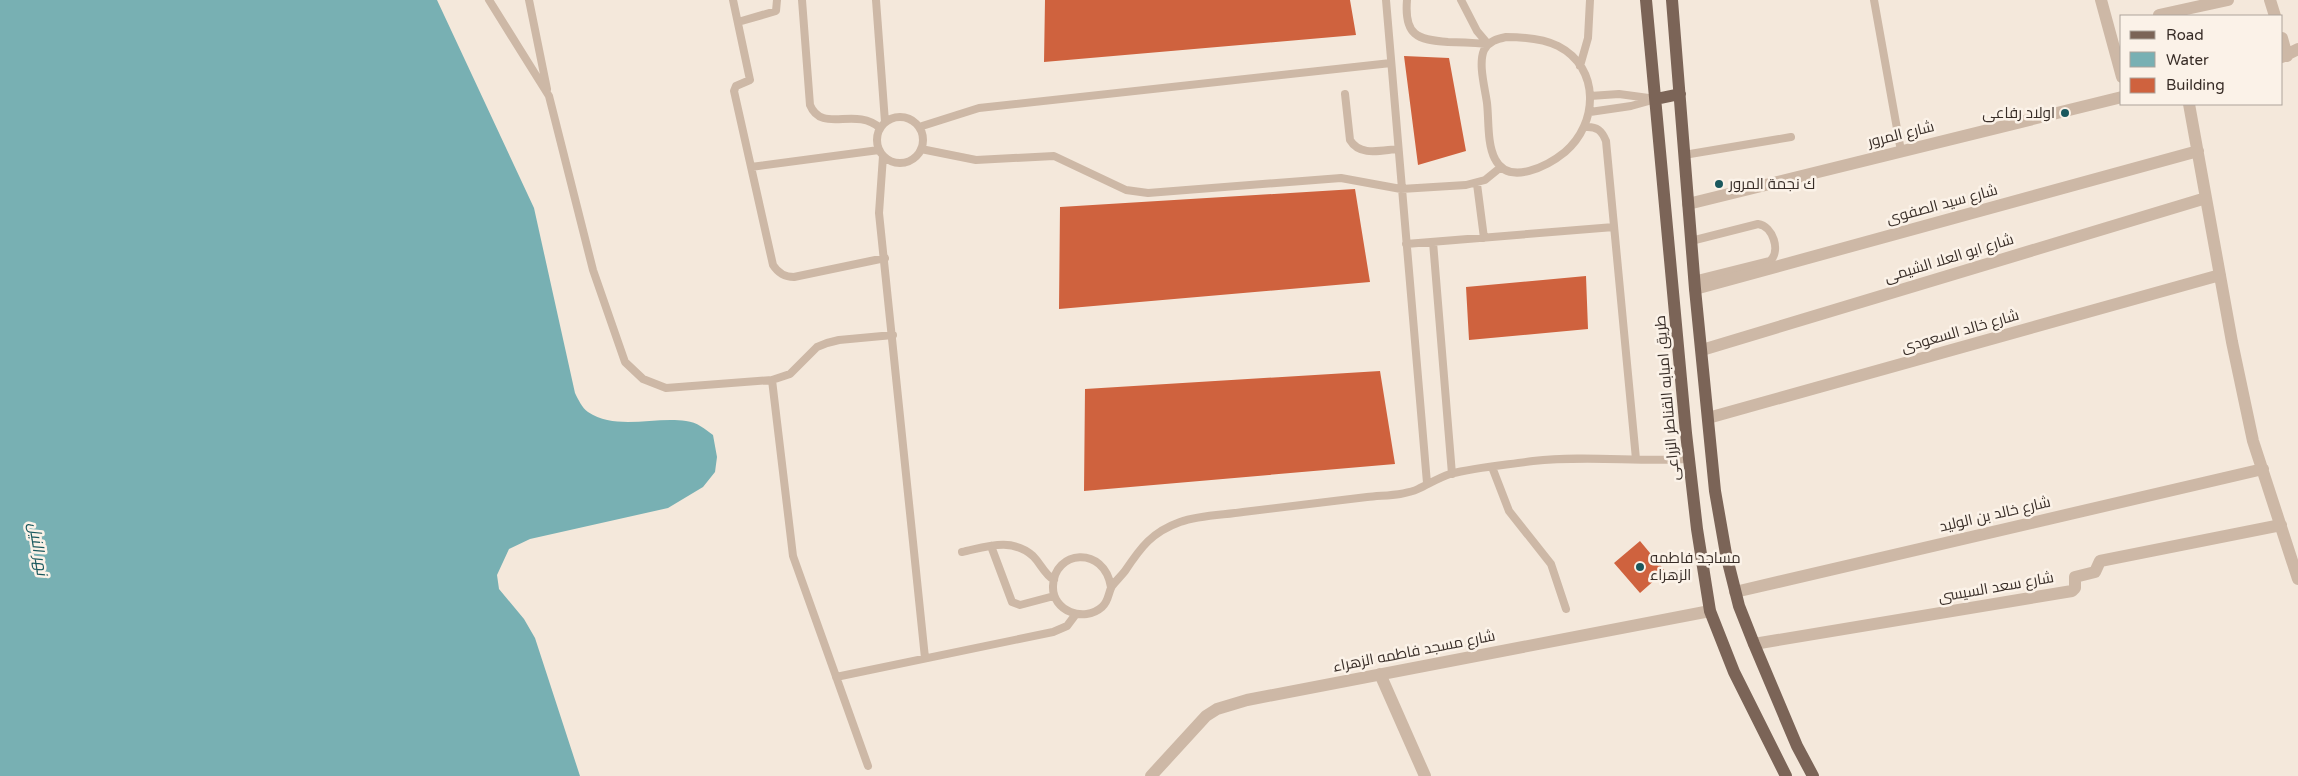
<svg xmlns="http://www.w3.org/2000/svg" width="2298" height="776" font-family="'Varela Round',Cairo,sans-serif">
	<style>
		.water { fill: #78b0b3 }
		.building { fill: #cf623e }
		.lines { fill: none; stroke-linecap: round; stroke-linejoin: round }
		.service { stroke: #cdb8a6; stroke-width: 8 }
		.minor { stroke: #cdb8a6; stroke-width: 12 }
		.primary { stroke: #7b6457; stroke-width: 12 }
		.poi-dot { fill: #1a585d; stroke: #fbf2e8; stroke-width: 2 }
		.labels { text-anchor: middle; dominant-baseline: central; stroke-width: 5; stroke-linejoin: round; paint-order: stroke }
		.poi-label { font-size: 15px; fill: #382d27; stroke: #fbf2e8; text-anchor: start }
		.street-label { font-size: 15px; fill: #382d27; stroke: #fbf2e8 }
		.water-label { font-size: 16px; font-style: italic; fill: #1a585d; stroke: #fbf2e8 }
	</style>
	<rect width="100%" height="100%" fill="#f4e8db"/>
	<!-- water -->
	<path class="water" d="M0,0H437L534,208L575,393C578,399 582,408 588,412C617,431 655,416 686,421C697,422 705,429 713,435L717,457L715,472L703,487L668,508L530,539L509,549L497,575L499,589L524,619L535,638L580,776H0Z"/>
	<!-- building -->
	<path class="building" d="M1045,0H1350L1356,35L1044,62Z
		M1404,56L1449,58L1466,151L1418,165Z
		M1355,189L1370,282L1059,309L1060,207Z
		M1586,276L1588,329L1469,340L1466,287Z
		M1380,371L1395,464L1084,491L1085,389Z
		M1640,541L1665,571L1640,593L1614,563Z"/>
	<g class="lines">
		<!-- service -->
		<path class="service" d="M489,0L549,96L593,270L625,362L643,379L666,388L772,380L790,374L817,347L827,343L839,340L893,335
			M529,0L547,89
			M733,0L750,80L736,86L734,91L773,265C778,273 784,277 794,277L885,258
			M802,0L810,105C822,134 855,106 880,128
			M876,0L885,122
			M1386,0L1427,483
			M1407,0C1404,35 1417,40 1448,42C1462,42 1475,43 1488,44
			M1461,0L1477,31L1488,44
			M1874,0L1901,151
			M738,22L776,11L777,0
			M1506,37C1523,37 1542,38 1558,46C1601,68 1598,124 1565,152C1549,165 1509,187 1495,159C1487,144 1489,120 1487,103C1485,88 1478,64 1484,50C1489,41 1497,39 1506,37Z
			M1580,66L1588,38L1590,0
			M1345,94L1350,140C1360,157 1382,150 1398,149
			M1590,96L1619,94L1656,99
			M1590,112L1631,106L1656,99
			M877 140a23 23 0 1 1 46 0a23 23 0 1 1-46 0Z
			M919,127L979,108L1391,63
			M1585,127C1597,126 1602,131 1606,141L1636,459
			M921,149L976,160L1054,156L1126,190L1148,193L1341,178L1401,189L1466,185L1485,180L1501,167
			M1684,155L1791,137
			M883,156L879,213L925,658
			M751,167L879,150
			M1477,184L1484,238
			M1691,241L1758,224C1773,226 1781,251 1770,261L1694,280
			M1433,242L1452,474
			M1406,244L1614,227
			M772,380L793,556L868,766
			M1492,467L1509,511L1551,564L1566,609
			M991,546L1012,602L1020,605L1054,596
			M962,552C986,547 1012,537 1033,556C1041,564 1044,574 1054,580
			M1111,587C1104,545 1054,550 1053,586C1052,611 1084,623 1102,607C1109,601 1108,593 1112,586C1116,581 1121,576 1125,571C1141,547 1152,532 1180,522C1200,515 1223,515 1243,512C1284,507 1325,502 1367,497C1383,495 1403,496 1418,489C1429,484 1438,478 1450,474C1477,467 1506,465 1533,461C1585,455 1638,462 1689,459
			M836,677L1053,632L1067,626L1076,614"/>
		<!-- minor -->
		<path class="minor" d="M2101,0L2122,77
			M2270,0L2275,16
			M2159,15L2228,0
			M2282,38L2287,56
			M2282,57L2298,49
			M2189,104L2232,342L2253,441L2298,579
			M1688,204L2122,97
			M1695,289L2198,151
			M1702,350L2206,198
			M1708,418L2220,275
			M1735,592L2263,469
			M1754,644L2072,591L2075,588V577L2095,572L2100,561L2281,525
			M1380,674L1425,776
			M1151,776L1206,716L1217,709L1247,700L1710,611"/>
		<!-- primary -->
		<path class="primary" d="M1646,0L1686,433L1697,529L1710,611L1734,672L1786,776
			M1672,0L1695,289L1715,491L1726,554L1739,606L1754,644L1797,746L1813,776
			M1656,99L1680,94"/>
	</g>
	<!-- markers -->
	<g class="poi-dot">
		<circle cx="2065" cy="113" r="5"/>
		<circle cx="1719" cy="184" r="5"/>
		<circle cx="1640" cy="567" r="5"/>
	</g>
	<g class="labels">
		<!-- poi labels -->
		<g class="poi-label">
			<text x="2055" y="113" text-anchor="end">اولاد رفاعى</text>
			<text x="1729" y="184">ك نجمة المرور</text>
			<text x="1650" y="558">مساجد فاطمه<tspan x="1650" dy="17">الزهراء</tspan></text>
		</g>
		<!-- street labels -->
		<g class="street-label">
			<text transform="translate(1901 134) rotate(-14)">شارع المرور</text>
			<text transform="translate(1942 204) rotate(-15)">شارع سيد الصفوى</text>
			<text transform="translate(1949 258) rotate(-17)">شارع ابو العلا الشيمى</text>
			<text transform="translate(1960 331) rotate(-16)">شارع خالد السعودى</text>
			<text transform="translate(1667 398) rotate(-95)">طريق امبابه القناطر الزراعى</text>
			<text transform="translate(1995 514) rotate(-13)">شارع خالد بن الوليد</text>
			<text transform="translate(1996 587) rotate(-10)">شارع سعد السيسى</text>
			<text transform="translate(1414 651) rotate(-11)">شارع مسجد فاطمه الزهراء</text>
		</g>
		<!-- water labels -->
		<g class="water-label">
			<text transform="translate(38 549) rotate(81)">نهر النيل</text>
		</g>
	</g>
	<!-- legend -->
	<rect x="2120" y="15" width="162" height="90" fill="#fbf2e8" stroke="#ada39b"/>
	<rect x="2130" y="31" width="25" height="8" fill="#7b6457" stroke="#ada39b"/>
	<text x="2166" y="40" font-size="15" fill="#382d27">Road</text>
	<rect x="2130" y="52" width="25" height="15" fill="#78b0b3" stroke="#ada39b"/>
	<text x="2166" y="65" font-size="15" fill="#382d27">Water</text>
	<rect x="2130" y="78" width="25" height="15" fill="#cf623e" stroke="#ada39b"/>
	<text x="2166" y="90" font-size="15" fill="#382d27">Building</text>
</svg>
